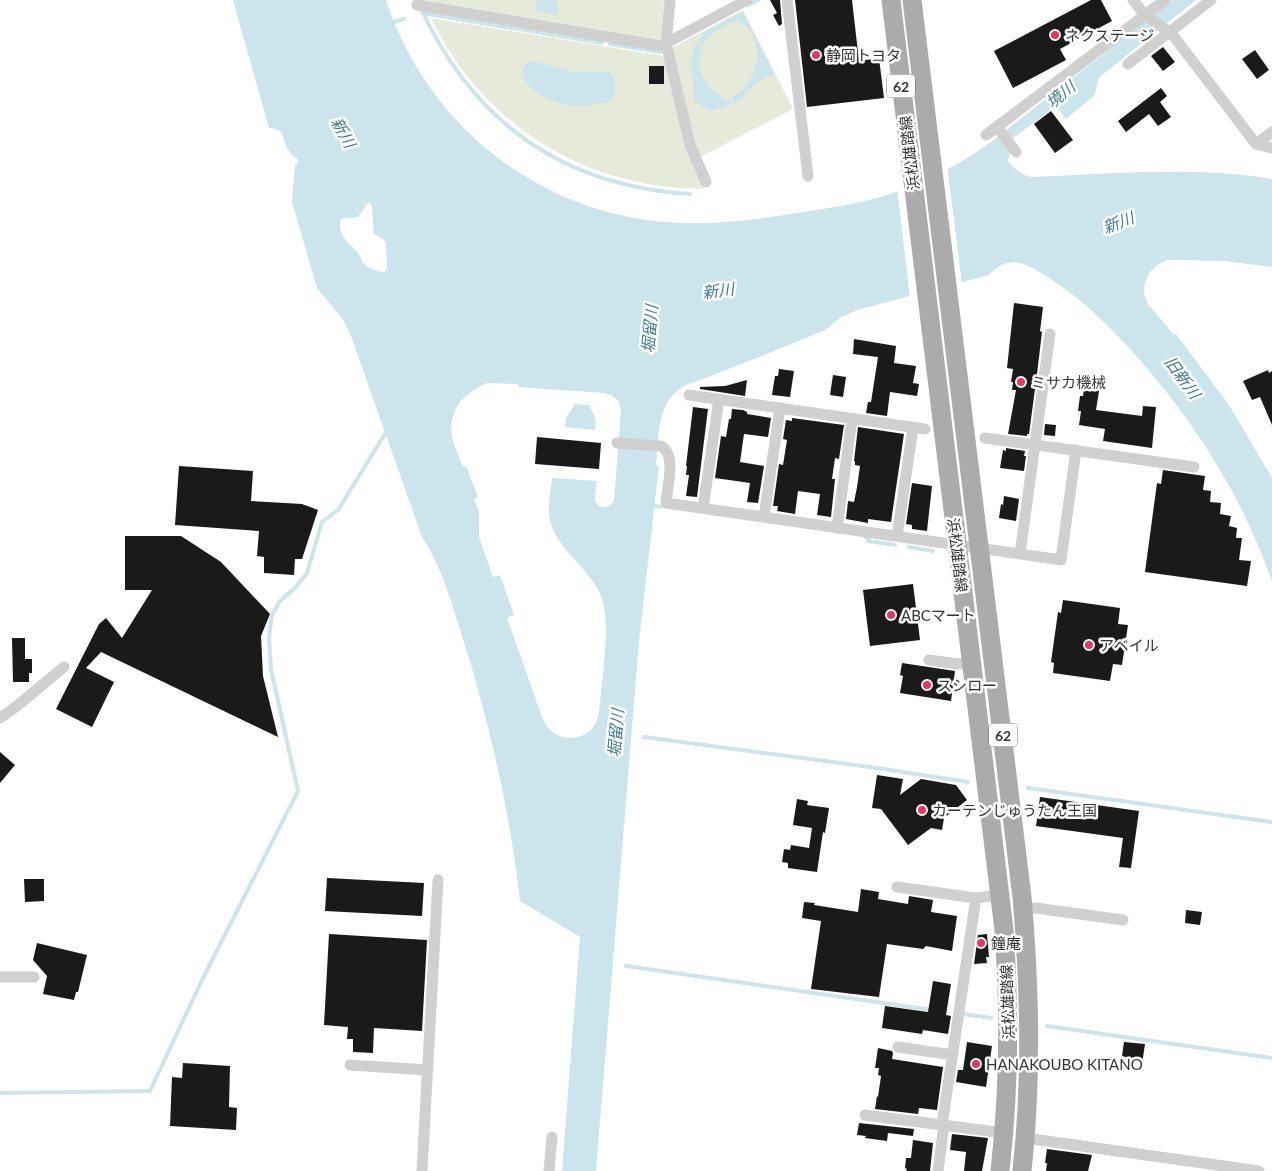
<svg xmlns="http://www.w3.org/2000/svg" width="1272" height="1171" font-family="Lato,'Noto Sans JP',sans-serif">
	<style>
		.green { fill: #e5eadb }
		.water { fill: #cce4ec; fill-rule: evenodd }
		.pier { fill: #fff }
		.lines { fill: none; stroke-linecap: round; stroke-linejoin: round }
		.stream { stroke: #cce4ec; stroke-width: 4 }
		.building { fill: #1a1a1a }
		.street { stroke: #d0d0d0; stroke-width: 11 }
		.primary { stroke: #ababab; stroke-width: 19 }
		.poi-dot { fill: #e6385e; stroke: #fff; stroke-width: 2 }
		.labels { text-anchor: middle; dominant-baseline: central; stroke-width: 5; stroke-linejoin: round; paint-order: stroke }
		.shield { fill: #fff; stroke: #707070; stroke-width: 1 }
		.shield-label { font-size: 14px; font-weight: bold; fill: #333 }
		.poi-label { font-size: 15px; fill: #333; stroke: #fff; text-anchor: start }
		.street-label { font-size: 15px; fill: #333; stroke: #fff }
		.water-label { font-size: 16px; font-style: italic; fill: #3d7b90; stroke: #fff }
	</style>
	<rect width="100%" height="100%" fill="#fff"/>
	<!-- green -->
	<path class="green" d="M418,0H664L661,41Z
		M743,10L793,109L700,157L695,144L672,48Z
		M431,18L664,56L685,147L704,189C682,188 660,187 639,182C548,164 471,102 431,18Z"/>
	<!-- water -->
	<path class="water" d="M233,0H386C426,123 535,211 665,222C709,226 754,220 797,213C828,208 860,204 890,194C899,191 908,186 918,182C931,175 946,170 959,163C970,157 980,149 991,142L1172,0H1196L1102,75L1099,78L1094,96L1066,119L1056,106L1012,139L1009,157L1007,160C1015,169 1020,175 1032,177C1111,174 1193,166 1272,179V267L1224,261L1178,260H1167L1157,265L1149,273L1145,283L1144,294L1148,304L1174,335L1176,334L1229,405L1272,478V581C1243,499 1196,423 1138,358C1113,330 1087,303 1055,282C1032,267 1012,250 989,275L857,310L840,318L825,330L762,356L684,386C656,402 659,437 656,465L659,466L639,641L596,1171H562L580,937L520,901C510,812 490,724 463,639C452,604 442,567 422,537L351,336L344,321L317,288L292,202L295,165L298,163V160C296,157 292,155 289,151C281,141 288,129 269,128ZM368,203L371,204L372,207L374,234L383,239L386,243L387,269L384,272C379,272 371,269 366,266C362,263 362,260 360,256C352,244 335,236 341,219L358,217ZM487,383L518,384L519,387L604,393C615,395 620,400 621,411L614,501C609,509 597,510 595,499C595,494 596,487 597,481L552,478C551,491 547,507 550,520C556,549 590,568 601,596C612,624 601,683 599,714C597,718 596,723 594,726C584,741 560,742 548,728C546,725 544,721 542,717L507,618L514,615L500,575L493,577L479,537V512L474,499L478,497L466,466L463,467C460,458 455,450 453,441C446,412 462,394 487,383Z
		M537,0H556L558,9L557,15L535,11Z
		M743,12L775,75C753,79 750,93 734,104L731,98C754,85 764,58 752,34C748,28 745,23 737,22C732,22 727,25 723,27C714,32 708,36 703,45L697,42L704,32Z
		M695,45L702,47C693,73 707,85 725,100L729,99L731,105L711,111L694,101L691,62Z
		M532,61L575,72H610L615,78V93L607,102C595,105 581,107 569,105C552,103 516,87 524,66Z
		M575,404L589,405L596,420L595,430L565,427L566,418Z"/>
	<!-- pier -->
	<path class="pier" d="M947,165L962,284L910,298L897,188Z"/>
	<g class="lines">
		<!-- stream -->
		<path class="stream" d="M748,5L758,0
			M422,13L602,43
			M423,13C477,126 565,186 690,194
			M390,23L404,19
			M610,44L661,52
			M650,505L661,507
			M865,537H869L868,541L895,545
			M909,547L933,551
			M644,737L870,767L968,782
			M1028,788L1272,822
			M626,966L932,1010
			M963,1014L991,1018
			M1047,1026L1272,1058
			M0,1093L150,1091L203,978L298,791L271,669L269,638L272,615L280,601L296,587L307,573L322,522L338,510L388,429"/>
	</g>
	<!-- building -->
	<path class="building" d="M770,0H780L782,24L779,26L773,15L777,13Z
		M795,0H852L859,61L879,58L884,98L807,107Z
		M1091,0H1101L1112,21L1060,49L1066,60L1013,88L994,51Z
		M1163,47L1175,62L1163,71L1151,56Z
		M1255,50L1269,70L1257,79L1242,59Z
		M649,66H664V84H649Z
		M1161,88L1167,96L1160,102L1171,117L1158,126L1149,114L1126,132L1118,121Z
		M1051,111L1073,140L1055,153L1034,124Z
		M1014,303L1043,307L1040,331L1042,332L1037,374L1029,434H1027V436L1008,434L1016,390H1012L1013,382H1011L1013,369L1007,368Z
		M854,339L896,346L894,363L916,366L913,383L919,384L917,396L890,392L887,416L866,413L868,402H871L878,357L853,354Z
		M779,369L794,371L790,397L772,395L775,376H778Z
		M1268,370L1269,373L1272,371V425L1260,397L1252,400L1243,381Z
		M833,375L846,377L843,397L830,395Z
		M747,380L745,396L700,389V387L725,386Z
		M1084,389L1099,391L1096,410L1142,416L1143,406L1156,407L1152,448L1103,441L1105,429L1079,425L1081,411H1078L1080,396H1083Z
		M693,407L708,409L697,497L686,496L689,475H686L687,466H686Z
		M732,409L743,410L747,412V414L771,418L768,437L744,434L740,462L764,466L758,503L747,502L750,483L715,478L721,436L726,437L729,419H731Z
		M792,418L844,425L839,459L835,458L832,479H835L831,517L817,515L820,494L798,491L795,514L777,511L778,506H773L779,464L783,465L787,440L783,439L786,420L792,421Z
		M1045,424L1056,425L1055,436L1044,435Z
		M858,427L904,434L891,522L868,519V523L846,519L848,501L854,502L857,487L860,466L855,465V461H854Z
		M537,437L601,443L599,469L535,464Z
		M1006,448L1025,451L1024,456H1026L1024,471L1000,468L1003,450L1006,451Z
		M179,466L253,471L251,501L302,504L318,510L302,559H295L294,575L264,573V557L257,556L259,531L175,525Z
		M1163,470L1205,476L1203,490L1211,491L1210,502L1221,503L1220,514L1231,516L1229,526L1237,528L1236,538H1242L1239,560L1251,561L1247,586L1145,572L1157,483L1161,484Z
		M912,483L932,486L927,531L912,529V525L906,524Z
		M1004,496L1019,499L1016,521L999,518L1001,504L1003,505Z
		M125,536H181L221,562L270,614L261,636L263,676L278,737L101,652L86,668L114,682L92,727L56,709L99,624L106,618L122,638L152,590H125Z
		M913,584L920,640L870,646L863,590Z
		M1063,600L1120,608L1118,624L1128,625L1122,665L1113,664L1110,681L1053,673L1054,663L1051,662L1058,612L1061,613Z
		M12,638H25V659H32V673H29V682H13Z
		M902,663L955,671L951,701L900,693L903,676L900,675Z
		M0,752L15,765L0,783Z
		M877,775L903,779L900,795L921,779L956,785L967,800L944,818L942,830L931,828L908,845L881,809L872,808Z
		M1040,797L1139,811L1131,868L1119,867L1123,838L1036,826Z
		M797,799L808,801L807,805L829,808L825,833L823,832L817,872L788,868V863L782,862L784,849L790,850L791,845L809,848L812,828L793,825Z
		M327,878L424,883L422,916L325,911Z
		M24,879H44V901L25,902Z
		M861,889L879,892L878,899L908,904L909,896L933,900L931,912L957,916L952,951L926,946L923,949L887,944L879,997L811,989L821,921L802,918L804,902L815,903L814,905L858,912Z
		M1186,910L1202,912L1200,925L1185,923Z
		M329,934L427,940L422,1031L374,1028L373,1053L353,1052V1039H347L348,1027L324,1025Z
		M987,934L989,957H986L987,963L974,964L978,935Z
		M37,943L87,955L78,992H76L74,1000L43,994L47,976L33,960Z
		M933,981L951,984L946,1015L951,1016L948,1034L923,1030L922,1034L882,1028L885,1006L928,1012Z
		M967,1042L992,1046L986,1087L956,1082L958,1070H963Z
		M1124,1042L1145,1044L1142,1064L1125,1061L1126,1057L1122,1056Z
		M878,1048L892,1051L893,1053L892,1059L943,1067L937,1110L919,1108L918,1114L875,1109L877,1096L878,1097L881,1076L878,1075L879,1068H875Z
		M183,1063L230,1066L229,1107L237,1108L236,1130L170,1126L172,1077L182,1078Z
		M859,1123L914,1129L913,1136L888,1133L887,1141L865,1138L866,1136L857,1135Z
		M952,1134L988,1138L982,1171H964L966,1152L950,1150Z
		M913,1140L933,1143L930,1171H906L907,1169L905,1168L906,1158H911Z
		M1047,1149L1092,1155L1088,1171H1046L1047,1163H1045Z"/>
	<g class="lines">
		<!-- street -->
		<path class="street" d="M670,0L666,43L690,145L706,182
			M787,0L808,176
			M1133,0L1145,15L1172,34L1256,144L1272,148
			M417,5L661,46L747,0
			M1128,64L1211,0
			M997,127L1016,152
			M986,135L1165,0
			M1256,144L1272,132
			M689,395L925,429
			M985,438L1194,467
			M617,443L661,446C677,455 667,487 666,503L1061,560L1076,450
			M703,508L719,399
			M764,517L780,408
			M837,528L852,419
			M897,536L913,428
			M1020,554L1050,334
			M929,660L957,664L972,662
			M0,718L17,706L64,667
			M897,887L976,898L1001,895
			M1023,909L1036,908L1123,920
			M0,977H34
			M898,1047L953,1055
			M350,1065L428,1070
			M865,1115L1004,1133
			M942,1125L976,898
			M1025,1138L1259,1171
			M422,1171L438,880
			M549,1171L552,1137
			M938,1171L944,1125"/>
		<!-- primary -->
		<path class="primary" d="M891,0L1004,930C1010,1011 1009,1091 1000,1171
			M912,0L1022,897C1030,988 1032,1080 1022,1171"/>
	</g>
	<!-- markers -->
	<g class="poi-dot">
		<circle cx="1055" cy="35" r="5"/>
		<circle cx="816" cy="55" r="5"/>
		<circle cx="1021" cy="382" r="5"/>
		<circle cx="891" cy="615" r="5"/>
		<circle cx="1089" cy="645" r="5"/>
		<circle cx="927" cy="685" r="5"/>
		<circle cx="922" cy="810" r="5"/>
		<circle cx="981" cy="943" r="5"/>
		<circle cx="976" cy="1064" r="5"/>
	</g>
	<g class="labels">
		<!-- shield labels -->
		<g class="shield">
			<rect x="887" y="74.5" width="28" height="23" rx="4"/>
			<rect x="989" y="723.5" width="28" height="23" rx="4"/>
		</g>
		<g class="shield-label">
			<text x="901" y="86">62</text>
			<text x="1003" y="735">62</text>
		</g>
		<!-- poi labels -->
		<g class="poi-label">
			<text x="1065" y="35">ネクステージ</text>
			<text x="826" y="55">静岡トヨタ</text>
			<text x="1031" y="382">ミサカ機械</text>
			<text x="901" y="615">ABCマート</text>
			<text x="1099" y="645">アベイル</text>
			<text x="937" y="685">スシロー</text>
			<text x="932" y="810">カーテンじゅうたん王国</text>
			<text x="991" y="943">鐘庵</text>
			<text x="986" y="1064">HANAKOUBO KITANO</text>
		</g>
		<!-- street labels -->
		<g class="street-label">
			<text transform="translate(909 153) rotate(-97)">浜松雄踏線</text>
			<text transform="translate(958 555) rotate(83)">浜松雄踏線</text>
			<text transform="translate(1007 1002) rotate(-92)">浜松雄踏線</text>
		</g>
		<!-- water labels -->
		<g class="water-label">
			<text transform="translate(1060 94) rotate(-40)">境川</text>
			<text transform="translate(344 132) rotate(61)">新川</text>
			<text transform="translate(1118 222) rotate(-21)">新川</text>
			<text transform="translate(718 290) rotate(-7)">新川</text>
			<text transform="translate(649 329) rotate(-85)">堀留川</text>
			<text transform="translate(1183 377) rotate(54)">旧新川</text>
			<text transform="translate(615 733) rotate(-85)">堀留川</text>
		</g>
	</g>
</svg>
